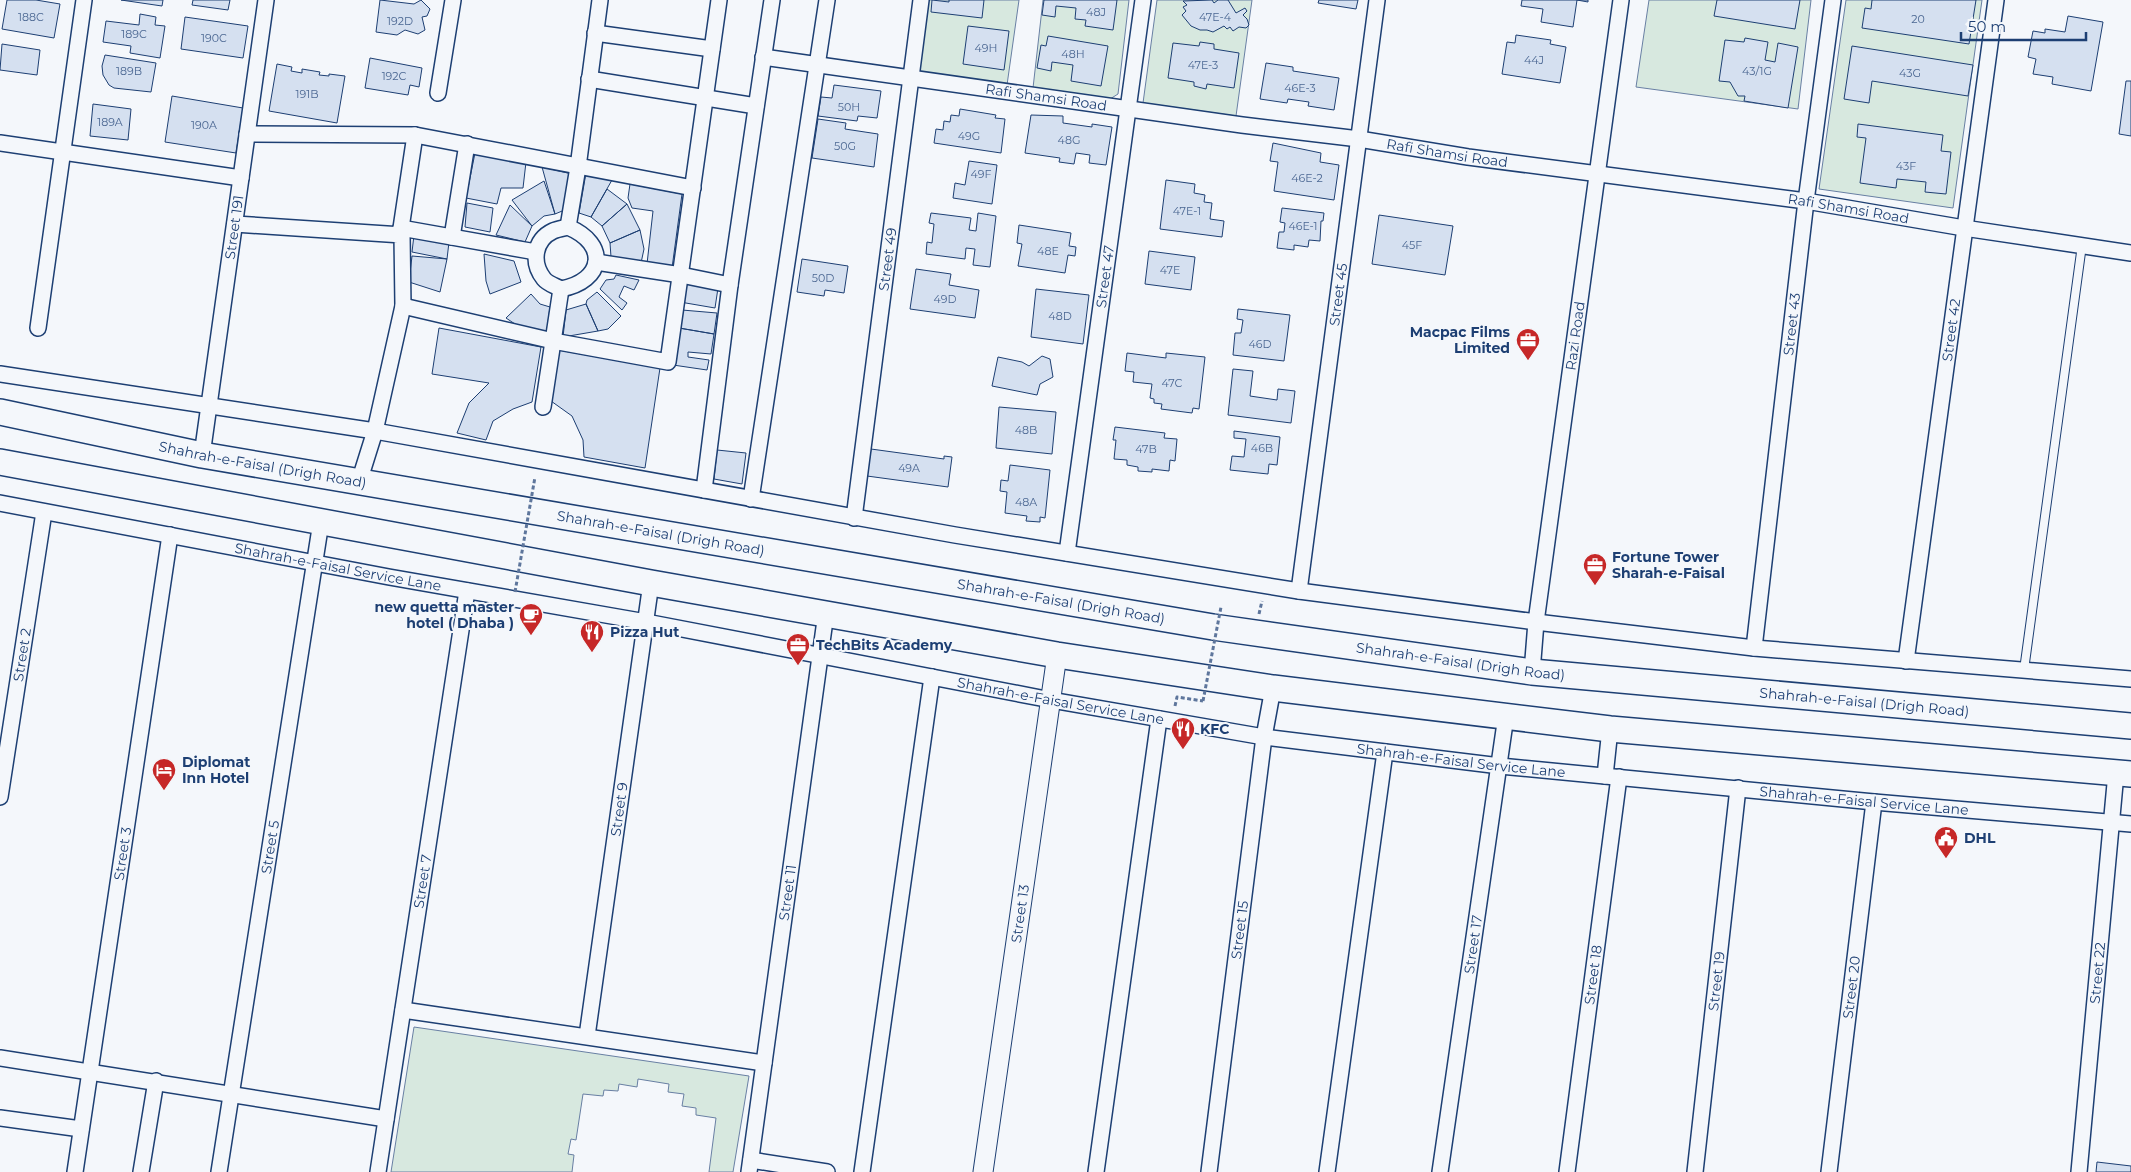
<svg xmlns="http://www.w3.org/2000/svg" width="2131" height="1172" font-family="Montserrat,sans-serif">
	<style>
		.green { fill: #d7e8df; stroke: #687fa3 }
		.building { fill: #d5e0f0; stroke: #1d3f73 }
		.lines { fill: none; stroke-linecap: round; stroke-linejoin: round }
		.service-casing { stroke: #1d3f73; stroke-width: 10 }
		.minor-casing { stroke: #1d3f73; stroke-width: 18 }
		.tertiary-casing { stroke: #1d3f73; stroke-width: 21 }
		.trunk-casing { stroke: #1d3f73; stroke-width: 28 }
		.path { stroke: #5e769c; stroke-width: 3; stroke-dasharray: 4 2.5; stroke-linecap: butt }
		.service { stroke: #f4f7fb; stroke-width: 8 }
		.minor { stroke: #f4f7fb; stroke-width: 15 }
		.tertiary { stroke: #f4f7fb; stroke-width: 19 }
		.trunk { stroke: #f4f7fb; stroke-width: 25 }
		.path-bridge { stroke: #5e769c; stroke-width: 3; stroke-dasharray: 4 2.5; stroke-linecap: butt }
		.labels { text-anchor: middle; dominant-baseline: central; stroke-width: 4; stroke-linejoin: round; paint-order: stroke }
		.number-label { font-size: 11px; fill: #4b6792 }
		.street-label { font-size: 14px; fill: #1d3f73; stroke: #f4f7fb }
		.poi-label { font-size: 14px; font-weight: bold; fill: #1d3f73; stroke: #f4f7fb; text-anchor: start }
	</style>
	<rect width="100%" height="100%" fill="#f4f7fb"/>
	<!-- green -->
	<path class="green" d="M928,0H1019L1007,85L918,73Z
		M1043,0H1129L1118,94L1110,99L1033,88Z
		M1157,0H1252L1236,116L1143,103Z
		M1649,0H1811L1798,109L1636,87Z
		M1846,0H1982L1953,208L1819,189Z
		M414,1027L749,1076L733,1172H709L716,1118L696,1115V1108L682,1106L684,1094L668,1092L669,1084L638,1079L637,1087L619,1084L618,1091L604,1090L603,1096L583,1094L576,1140L571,1139L568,1154L574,1155L572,1172H391Z"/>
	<!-- building -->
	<path class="building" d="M7,0H36L60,4L54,38L2,29Z
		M121,0H163L162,6Z
		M193,0H230L228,10L192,5Z
		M380,0L414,4L421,0L430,9L427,16L422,17L425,30L418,34L405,30L397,35L376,32Z
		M932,0L949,2V0H984L982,18L931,12Z
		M1044,0H1117L1113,30L1085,26L1086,20L1075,19L1076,8L1056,6L1055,17L1042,15Z
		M1212,0L1214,3L1218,0H1228L1236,13L1245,8L1247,11L1243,15L1247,19L1249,25L1246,28L1239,27L1233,31L1230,27L1227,29L1224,26L1213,32L1207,30H1200L1191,26L1182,15L1186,11L1183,7L1187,5L1183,1Z
		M1319,0H1358L1356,9L1318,3Z
		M1522,0H1588V2L1577,0L1573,27L1541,22L1543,9L1521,6Z
		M1717,0H1800L1795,29L1714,16Z
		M1872,0H1976L1969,44L1862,28L1865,8L1871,9Z
		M140,14L156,17L155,25L165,26L160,58L130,53L131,46L103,42L106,21L139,25Z
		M2068,16L2103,22L2091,91L2052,84L2053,77L2033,74L2036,59L2028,57L2033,31L2045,33V29L2065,32Z
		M185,17L248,26L243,58L181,49Z
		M968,26L1009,31L1004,70L963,64Z
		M1516,35L1551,40L1550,44L1566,47L1560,83L1502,74L1507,42L1515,43Z
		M1048,36L1108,46L1101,86L1071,81L1073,65L1052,62L1051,71L1037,68L1041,45L1046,46Z
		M1745,38L1768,42L1765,60L1775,62L1778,43L1798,47L1788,108L1744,101L1745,96H1738L1730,82L1719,81L1725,40L1744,42Z
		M1200,42L1214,44V49L1239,53L1234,88L1207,84L1206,89L1194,86V82L1168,78L1173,43L1199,46Z
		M2,44L40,50L37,75L0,70Z
		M1852,46L1973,65L1968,96L1872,81L1869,103L1844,99Z
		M105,55L156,63L151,92L114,88L109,85L103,75L102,66Z
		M370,58L422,68L419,87L410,85L408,95L365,88Z
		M1266,63L1293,67V71L1339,78L1334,110L1308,106L1309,102L1288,99L1287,103L1260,99Z
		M277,64L292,67L291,71L302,73V69L320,72L319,75L329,76V74L345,76L337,123L269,111Z
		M2126,81H2131V136L2119,134Z
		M834,85L881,91L877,118L858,116L857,121L818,116L821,97L832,98Z
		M172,96L243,108L236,153L165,142Z
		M93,104L131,109L128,140L90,136Z
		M960,109L996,115L995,118L1005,119L1001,153L934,143L936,129L943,130L944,121L950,122L951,115L959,116Z
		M1031,115L1063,116V123L1092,127V124L1112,127L1106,165L1089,163L1090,155L1076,153L1074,164L1059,162L1060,158L1025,153Z
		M818,119L846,123L845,129L878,134L874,167L812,158Z
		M1858,124L1943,135L1941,151L1951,152L1946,194L1925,192L1926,182L1897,179L1896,188L1860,183L1866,138L1857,137Z
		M1273,143L1321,153L1320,162L1339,165L1334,200L1274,191L1278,162L1270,161Z
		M475,153L526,162L523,188H501L497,204L466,198Z
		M969,161L997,165L992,204L953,198L955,183L965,185Z
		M542,167L572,174L567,209L555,214Z
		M586,173L612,180L591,217L579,213Z
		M1166,180L1195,184L1194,193L1205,195L1204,202L1212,203L1210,219L1224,221L1222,237L1160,229Z
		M544,181L555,214L544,216L532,226L512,200Z
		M630,184L682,194L672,268L647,264L653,211L632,208L628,198Z
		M607,189L627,204L602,226L591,217Z
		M467,203L493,208L490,232L465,227Z
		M627,204L640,230L610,243L602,226Z
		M510,205L532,226L525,242L496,235Z
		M1282,208L1324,213L1323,221H1321L1320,241L1309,240L1308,247L1294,245V250L1277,248L1279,232H1284L1285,223L1280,222Z
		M931,213L971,218L969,230L976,231L978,213L996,216L990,267L973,265L975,249L966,248L965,259L926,254L927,242L932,243L934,224L929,223Z
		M1379,215L1453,226L1445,275L1372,264Z
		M1019,225L1071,233L1069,246L1076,247L1075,256L1068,255L1065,273L1018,266L1022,244L1017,243Z
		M640,230L644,249L641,263L611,257L610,243Z
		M414,235L433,237V241L449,242L447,259L412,252Z
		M1149,251L1195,257L1191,290L1145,284Z
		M484,254L514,261L521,282L490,294L486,281Z
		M412,256L447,259L440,292L409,282Z
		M802,259L848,266L844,293L825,290L824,296L797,292Z
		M916,269L951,274L949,285L979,290L975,318L910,309Z
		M616,275L639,280L634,290L624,286L619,297L627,303L622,310L600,289L606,280L614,279Z
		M682,282L718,288L715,308L680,302Z
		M1036,289L1089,295L1083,344L1031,337Z
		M597,292L621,316L608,329L598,331L586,304L587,300Z
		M531,294L540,304L550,307L546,337L527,332L506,318Z
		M586,304L598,331L563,337L566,310Z
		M1238,309L1290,315L1284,361L1233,355L1235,333H1241L1243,320L1237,319Z
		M682,310L717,313L714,334L679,328Z
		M439,328L541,347L532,402L513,409L493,421L486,440L457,433L469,403L489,383L432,374Z
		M679,328L714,334L711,354L688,352V357L709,360L707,370L673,365Z
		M558,350L660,368L645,468L584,457L583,440L572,416L551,401Z
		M1127,353L1166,358V353L1205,357L1199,409L1193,408L1192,413L1161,409L1162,404L1154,403V399L1150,398L1152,384L1133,382L1134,372L1125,371Z
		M1042,356L1050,359L1053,377L1040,384L1037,395L992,386L998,357L1022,362L1029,366Z
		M1233,369L1253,371L1250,396L1277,400L1278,389L1295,391L1291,423L1228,415Z
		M999,407L1056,412L1052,454L996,448Z
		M1115,427L1165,433L1164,438L1177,439L1175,461L1170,460L1169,471L1152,469V472L1138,471V467L1127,465V460L1114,459L1116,440H1113Z
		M1234,431L1280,437L1277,465L1269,464L1268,474L1230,470L1232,456L1244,457L1246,439L1234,438Z
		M871,449L944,459V456L952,457L948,487L867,476Z
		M717,450L746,453L742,484L714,479Z
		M1010,465L1050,470L1045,518L1040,517V522L1026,521L1027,516L1005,513L1007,492L1000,491L1001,480L1008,481Z
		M2097,1162L2131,1166V1172H2096Z"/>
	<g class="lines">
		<!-- service casing -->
		<g class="service-casing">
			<path id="service" d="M2024,670L2082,245"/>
		</g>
		<!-- minor casing -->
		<g class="minor-casing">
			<g id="minor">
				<path d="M595,33L712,49"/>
				<path id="s1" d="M763,57L1242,125L1359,139L1468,157L1806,201L1964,228L2131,253"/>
				<path d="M589,79L756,106"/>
				<path d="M438,93L453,0"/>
				<path d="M247,134L415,135L693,188"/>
				<path d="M0,143L241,178"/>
				<path d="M235,224L402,235L403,306L375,431L359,482"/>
				<path d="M568,227L578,167L600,0"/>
				<path d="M568,227C609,244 604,281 561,289C556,286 548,284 544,279C531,263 534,240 553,231C557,229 564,228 568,227Z"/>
				<path d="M401,228L536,252"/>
				<path d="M402,235L401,228L415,135"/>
				<path d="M452,237L467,144"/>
				<path d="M596,262L681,275L730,285"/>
				<path d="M403,306L553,341L668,362L719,0"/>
				<path d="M38,328L84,0"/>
				<path d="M0,374L375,431L955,535L1299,591L1536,622L1754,648L2131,679"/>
				<path d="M543,407L561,289"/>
				<path id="s2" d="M202,455L266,0"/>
				<path d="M704,490L730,285L772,0"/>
				<path d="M751,499L827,0"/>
				<path id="s3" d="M0,503L389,577L646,622L1051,700L1264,737L1500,766L1874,802L2131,824"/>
				<path id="s4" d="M854,518L921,0"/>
				<path id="s5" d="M1067,553L1143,0"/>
				<path id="s6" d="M1299,591L1377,0"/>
				<path id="s7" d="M1754,648L1806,201L1833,0"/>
				<path id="s8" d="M1906,661L1996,0"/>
				<path id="s9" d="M1532,672L1536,622L1621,0"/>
				<path d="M1605,776L1610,729"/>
				<path id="s10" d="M0,797L44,512"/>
				<path d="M403,1010L764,1063"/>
				<path id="s11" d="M587,1036L651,583"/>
				<path d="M0,1058L386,1119"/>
				<path d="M0,1118L81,1129"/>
				<path d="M751,1160L827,1172"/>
				<path id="s12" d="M75,1172L170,535"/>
				<path d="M141,1172L156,1081"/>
				<path id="s13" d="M219,1172L321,522"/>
				<path id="s14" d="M378,1172L467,591"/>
				<path id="s15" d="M749,1172L826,613"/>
				<path d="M862,1172L932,677"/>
				<path d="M1096,1172L1159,719"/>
				<path id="s16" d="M1209,1172L1264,737L1273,688"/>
				<path d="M1327,1172L1385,752"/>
				<path id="s17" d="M1440,1172L1506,716"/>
				<path id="s18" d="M1567,1172L1619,777"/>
				<path id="s19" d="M1695,1172L1738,788"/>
				<path id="s20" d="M1829,1172L1874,802"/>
				<path id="s21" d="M2079,1172L2116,773"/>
			</g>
		</g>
		<!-- tertiary casing -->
		<g class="tertiary-casing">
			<g id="tertiary">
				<path id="s22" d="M983,1172L1057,655"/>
			</g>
		</g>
		<!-- trunk casing -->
		<g class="trunk-casing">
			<g id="trunk">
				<path id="s23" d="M0,412L202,455L1213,627L1532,672L2131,726"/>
				<path d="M0,462L651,583L1057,655L1273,688L1610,729L2131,774"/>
			</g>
		</g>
		<!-- path -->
		<path class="path" d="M1259,614L1262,601
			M1175,706L1177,697L1203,701"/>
		<!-- service -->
		<use href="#service" class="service"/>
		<!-- minor -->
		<use href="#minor" class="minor"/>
		<!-- tertiary -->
		<use href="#tertiary" class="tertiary"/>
		<!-- trunk -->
		<use href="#trunk" class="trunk"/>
		<!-- path-bridge -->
		<path class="path-bridge" d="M515,592L535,477
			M1203,701L1221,607"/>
	</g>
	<!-- icons -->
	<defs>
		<g id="office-pin" transform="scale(1.25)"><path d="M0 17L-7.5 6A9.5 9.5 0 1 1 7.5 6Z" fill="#c62828" stroke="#f4f7fb"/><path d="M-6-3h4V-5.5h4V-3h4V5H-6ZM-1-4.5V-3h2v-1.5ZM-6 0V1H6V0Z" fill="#fff"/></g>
		<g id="cafe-pin" transform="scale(1.25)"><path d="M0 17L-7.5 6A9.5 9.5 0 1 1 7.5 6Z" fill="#c62828" stroke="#f4f7fb"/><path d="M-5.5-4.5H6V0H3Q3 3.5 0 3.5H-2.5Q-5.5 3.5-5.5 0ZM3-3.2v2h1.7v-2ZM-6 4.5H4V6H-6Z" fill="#fff"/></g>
		<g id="restaurant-pin" transform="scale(1.25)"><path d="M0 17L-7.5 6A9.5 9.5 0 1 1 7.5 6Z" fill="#c62828" stroke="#f4f7fb"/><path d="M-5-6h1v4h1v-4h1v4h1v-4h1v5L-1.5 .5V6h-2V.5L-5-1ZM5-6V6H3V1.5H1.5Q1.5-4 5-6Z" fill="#fff"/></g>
		<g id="hotel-pin" transform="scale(1.25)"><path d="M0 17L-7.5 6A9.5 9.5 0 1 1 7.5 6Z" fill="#c62828" stroke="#f4f7fb"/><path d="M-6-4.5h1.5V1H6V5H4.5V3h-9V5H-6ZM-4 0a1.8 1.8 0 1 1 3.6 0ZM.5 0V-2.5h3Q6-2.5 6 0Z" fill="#fff"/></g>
		<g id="civic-pin" transform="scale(1.25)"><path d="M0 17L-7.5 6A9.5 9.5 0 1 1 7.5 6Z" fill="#c62828" stroke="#f4f7fb"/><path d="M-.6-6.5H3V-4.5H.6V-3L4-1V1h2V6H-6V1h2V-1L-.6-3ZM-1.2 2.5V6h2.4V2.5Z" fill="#fff"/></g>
	</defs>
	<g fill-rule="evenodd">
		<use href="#office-pin" x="1528" y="340"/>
		<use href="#office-pin" x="1595" y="565"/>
		<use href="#cafe-pin" x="531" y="615"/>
		<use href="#restaurant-pin" x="592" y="632"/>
		<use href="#office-pin" x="798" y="645"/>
		<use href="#restaurant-pin" x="1183" y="729"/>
		<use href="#hotel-pin" x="164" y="770"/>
		<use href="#civic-pin" x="1946" y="838"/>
	</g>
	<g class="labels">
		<!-- number labels -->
		<g class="number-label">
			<text x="1096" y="12">48J</text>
			<text x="31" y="17">188C</text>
			<text x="1215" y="17">47E-4</text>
			<text x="1918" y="19">20</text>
			<text x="400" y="21">192D</text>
			<text x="134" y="34">189C</text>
			<text x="214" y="38">190C</text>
			<text x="986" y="48">49H</text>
			<text x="1073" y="54">48H</text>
			<text x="1534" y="60">44J</text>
			<text x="1203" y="65">47E-3</text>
			<text x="129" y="71">189B</text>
			<text x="1757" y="71">43/1G</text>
			<text x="1910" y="73">43G</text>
			<text x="394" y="76">192C</text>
			<text x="1300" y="88">46E-3</text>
			<text x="307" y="94">191B</text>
			<text x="849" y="107">50H</text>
			<text x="110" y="122">189A</text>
			<text x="204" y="125">190A</text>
			<text x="969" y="136">49G</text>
			<text x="1069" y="140">48G</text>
			<text x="845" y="146">50G</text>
			<text x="1906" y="166">43F</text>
			<text x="981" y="174">49F</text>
			<text x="1307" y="178">46E-2</text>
			<text x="1187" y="211">47E-1</text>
			<text x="1303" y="226">46E-1</text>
			<text x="1412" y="245">45F</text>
			<text x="1048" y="251">48E</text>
			<text x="1170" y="270">47E</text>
			<text x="823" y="278">50D</text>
			<text x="945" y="299">49D</text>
			<text x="1060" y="316">48D</text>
			<text x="1260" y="344">46D</text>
			<text x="1172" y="383">47C</text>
			<text x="1026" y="430">48B</text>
			<text x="1262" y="448">46B</text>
			<text x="1146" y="449">47B</text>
			<text x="909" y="468">49A</text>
			<text x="1026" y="502">48A</text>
		</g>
		<!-- street labels -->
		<g class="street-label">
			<text stroke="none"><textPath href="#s1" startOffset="286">Rafi Shamsi Road</textPath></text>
			<text stroke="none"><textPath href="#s1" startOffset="691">Rafi Shamsi Road</textPath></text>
			<text stroke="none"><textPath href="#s1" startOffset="1096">Rafi Shamsi Road</textPath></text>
			<text stroke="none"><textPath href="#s2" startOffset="230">Street 191</textPath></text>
			<text stroke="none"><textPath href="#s4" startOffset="261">Street 49</textPath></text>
			<text stroke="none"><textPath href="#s5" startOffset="279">Street 47</textPath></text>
			<text stroke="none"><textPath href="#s6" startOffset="299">Street 45</textPath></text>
			<text stroke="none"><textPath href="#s7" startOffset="326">Street 43</textPath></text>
			<text stroke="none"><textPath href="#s8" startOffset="334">Street 42</textPath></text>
			<text stroke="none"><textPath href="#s9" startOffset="339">Razi Road</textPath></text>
			<text stroke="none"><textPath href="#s23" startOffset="268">Shahrah-e-Faisal (Drigh Road)</textPath></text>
			<text stroke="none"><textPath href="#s23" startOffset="672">Shahrah-e-Faisal (Drigh Road)</textPath></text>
			<text stroke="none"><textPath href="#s3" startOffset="344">Shahrah-e-Faisal Service Lane</textPath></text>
			<text stroke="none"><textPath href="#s23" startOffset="1078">Shahrah-e-Faisal (Drigh Road)</textPath></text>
			<text stroke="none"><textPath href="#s10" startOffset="144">Street 2</textPath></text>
			<text stroke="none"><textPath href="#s23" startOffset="1482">Shahrah-e-Faisal (Drigh Road)</textPath></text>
			<text stroke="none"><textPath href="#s3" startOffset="1079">Shahrah-e-Faisal Service Lane</textPath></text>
			<text stroke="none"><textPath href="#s23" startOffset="1888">Shahrah-e-Faisal (Drigh Road)</textPath></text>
			<text stroke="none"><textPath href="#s3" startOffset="1484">Shahrah-e-Faisal Service Lane</textPath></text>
			<text stroke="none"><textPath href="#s3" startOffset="1889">Shahrah-e-Faisal Service Lane</textPath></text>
			<text stroke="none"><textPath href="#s11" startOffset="229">Street 9</textPath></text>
			<text stroke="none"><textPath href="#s13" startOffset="329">Street 5</textPath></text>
			<text stroke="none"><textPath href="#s12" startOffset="322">Street 3</textPath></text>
			<text stroke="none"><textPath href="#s14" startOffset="294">Street 7</textPath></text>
			<text stroke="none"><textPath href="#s15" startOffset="282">Street 11</textPath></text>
			<text stroke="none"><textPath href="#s22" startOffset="261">Street 13</textPath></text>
			<text stroke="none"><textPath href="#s16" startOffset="244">Street 15</textPath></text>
			<text stroke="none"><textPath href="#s17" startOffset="230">Street 17</textPath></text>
			<text stroke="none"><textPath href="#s21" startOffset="200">Street 22</textPath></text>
			<text stroke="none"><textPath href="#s18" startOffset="199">Street 18</textPath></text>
			<text stroke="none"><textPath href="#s19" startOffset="192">Street 19</textPath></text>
			<text stroke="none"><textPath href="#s20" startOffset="186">Street 20</textPath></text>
		</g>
		<!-- poi labels -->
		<g class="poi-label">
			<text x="1510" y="332" text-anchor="end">Macpac Films<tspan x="1510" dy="16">Limited</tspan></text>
			<text x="1612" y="557">Fortune Tower<tspan x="1612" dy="16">Sharah-e-Faisal</tspan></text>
			<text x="514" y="607" text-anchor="end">new quetta master<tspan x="514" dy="16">hotel ( Dhaba )</tspan></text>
			<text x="610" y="632">Pizza Hut</text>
			<text x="816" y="645">TechBits Academy</text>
			<text x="1200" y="729">KFC</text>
			<text x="182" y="762">Diplomat<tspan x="182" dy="16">Inn Hotel</tspan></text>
			<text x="1964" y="838">DHL</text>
		</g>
	</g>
	<!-- scale -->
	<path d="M1961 32v8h125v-8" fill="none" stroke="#1d3f73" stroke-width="2.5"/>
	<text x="1968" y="32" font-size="15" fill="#1d3f73" stroke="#f4f7fb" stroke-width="4" paint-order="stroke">50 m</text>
</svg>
